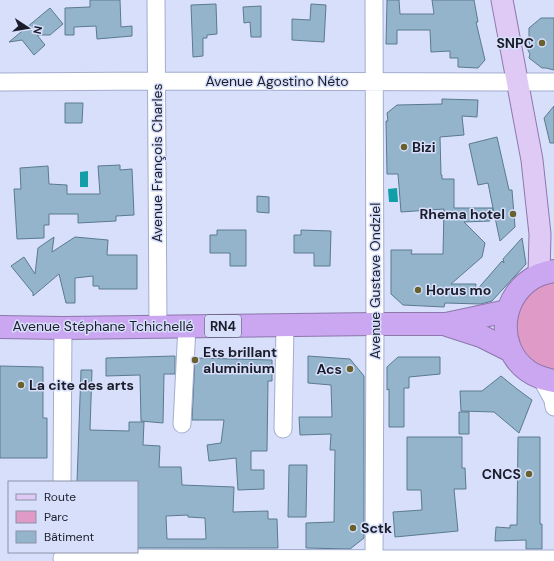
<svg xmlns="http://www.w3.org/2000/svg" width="554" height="561" font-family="'DM Sans',sans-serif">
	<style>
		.green { fill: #df9ac7 }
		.water { fill: #119ea8 }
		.building { fill: #93b4cb; stroke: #5b7a8f; fill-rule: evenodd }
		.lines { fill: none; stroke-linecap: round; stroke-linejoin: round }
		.minor-casing { stroke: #a3adce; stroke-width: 19 }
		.major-casing { stroke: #8d77ab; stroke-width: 23 }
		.highway-casing { stroke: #8d77ab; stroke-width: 24 }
		.minor { stroke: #fff; stroke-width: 17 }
		.major { stroke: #dfcaf6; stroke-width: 21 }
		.highway { stroke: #caa7f0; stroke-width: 22 }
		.poi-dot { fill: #69602d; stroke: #d7dffb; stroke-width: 1.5 }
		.labels { text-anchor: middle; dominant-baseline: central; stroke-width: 3; stroke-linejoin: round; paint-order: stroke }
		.shield { fill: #d7dffb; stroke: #535869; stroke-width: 1 }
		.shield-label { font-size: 13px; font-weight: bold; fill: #1b1e2a }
		.poi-label { font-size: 14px; font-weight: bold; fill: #1b1e2a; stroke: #d7dffb; text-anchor: start }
		.street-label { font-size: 14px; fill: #1b1e2a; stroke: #d7dffb }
	</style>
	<rect width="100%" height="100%" fill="#d7dffb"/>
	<!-- green -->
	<path class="green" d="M554,277V375L534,368L514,343V310L521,295Z"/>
	<!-- water -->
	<path class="water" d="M88,171V187H80V172Z
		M397,188L398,202H389L388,189Z"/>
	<!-- building -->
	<path class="building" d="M90,0H120L121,27L132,26V36L97,39L96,26L74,27V35H65V8L90,7Z
		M387,0H399L400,14H434L432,0H474L478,22H476L485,60L478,68L458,67V58H450V51L431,52L430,30H397V44H386Z
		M216,4L217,34L207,35V38H203V56L193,57L191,5Z
		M311,4L326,5L324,42L292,40V19L310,20Z
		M261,6V37H251L250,22L244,23L243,7Z
		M50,8L63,24L50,35H37L45,45L34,55L22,40L9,42Z
		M541,18H554V70L546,68H542L529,58L530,54L527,48L530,45L529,42V28Z
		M442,99L478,100L477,117L462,116L464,135L440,137L441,175H442V179H454V208H493L488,183L478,185L469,144L497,137L509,190H512L515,227L500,241L493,208L490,221L464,222L485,243L482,257L451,284H476L475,292L502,261L504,263L503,259L522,238L526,264L492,301L481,304L445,303L444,307L403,305L391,294V250H412L411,254H443L444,209L401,212L398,174H387L386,121H388L387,113L397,105L442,104Z
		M65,103H83L82,123H65Z
		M554,106V143H550L544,118Z
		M120,165V170L132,169L134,215L116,216V221L78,223V214H49V225H44V238L17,239L14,189H21L20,168L48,166L49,184L67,185V194H100L98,166Z
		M257,196L269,197V213L257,212Z
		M217,230H246V266H230V253H210V235H217Z
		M301,230L331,231L330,266H314V253H294V235H301Z
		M54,237L52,252L75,237L108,240L107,255H137V289H99V286H93V276L75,278V303H66L59,274L33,296V293L11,266L24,257L35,274L38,248Z
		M175,356V374H164L163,423L141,421L140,375L106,376V358Z
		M308,356L350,359L364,376V538L350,549L306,548V523L334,522L335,450H330L331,434L300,435L299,417H332L331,385L308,383Z
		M398,357H440V374L409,377V388H404V427H389V389L387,390V367Z
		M195,358L272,360V381H268L267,451H251V470H264V489L238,490L236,458L209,461L207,445L221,443L224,420H192Z
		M0,366L43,367V418H47V458H0Z
		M81,370H92L90,430L129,431V422H144L143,445L160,446L159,467H181L182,485L234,487L233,512L268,511V519H277L278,548H137V482H77ZM188,515V517L205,518L206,539H167L166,516Z
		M501,376L517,389L532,400L519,433L494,412L461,411L460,391H482Z
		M459,412H469V434H459Z
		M407,437H462V468H465L466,489H454L458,531L395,537L393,512L422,510L421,490H407Z
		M518,437H540V524H542V549H526V540L495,541L496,527L510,528V525H517Z
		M289,465H307L306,517H288Z"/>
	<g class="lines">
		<!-- minor casing -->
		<g class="minor-casing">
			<path id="minor" d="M156,0L158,327
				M0,82L157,81L554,82
				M541,378L553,400L554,407
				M182,424L187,326
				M283,429L285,326
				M62,482L63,328
				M62,558L554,559
				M374,561L375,324L374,0"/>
		</g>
		<!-- major casing -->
		<g class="major-casing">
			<path id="major" d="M502,0L532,160L540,234L539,275"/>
		</g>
		<!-- highway casing -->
		<g class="highway-casing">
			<path id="highway" d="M554,271C549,272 544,273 539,275C500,292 494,347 528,371C536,377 545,379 554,381
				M447,325L481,336L511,351
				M0,327L63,328L375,324H446L507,311"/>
		</g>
		<!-- minor -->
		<use href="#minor" class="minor"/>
		<!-- major -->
		<use href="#major" class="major"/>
		<!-- highway -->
		<use href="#highway" class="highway"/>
	</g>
	<!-- markers -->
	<g class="poi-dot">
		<circle cx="542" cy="43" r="4"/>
		<circle cx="404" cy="147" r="4"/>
		<circle cx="513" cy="214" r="4"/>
		<circle cx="418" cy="290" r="4"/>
		<circle cx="195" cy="360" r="4"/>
		<circle cx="350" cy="369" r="4"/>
		<circle cx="21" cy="385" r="4"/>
		<circle cx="529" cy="474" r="4"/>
		<circle cx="353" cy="528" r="4"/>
	</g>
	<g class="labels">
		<!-- shield labels -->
		<rect class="shield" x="205" y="315" width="36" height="22" rx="3"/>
		<g class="shield-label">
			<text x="223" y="326">RN4</text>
		</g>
		<!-- poi labels -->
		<g class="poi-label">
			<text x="534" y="43" text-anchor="end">SNPC</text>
			<text x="412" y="147">Bizi</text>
			<text x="505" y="214" text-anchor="end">Rhema hotel</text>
			<text x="426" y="290">Horus mo</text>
			<text x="203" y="352">Ets brillant<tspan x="203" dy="16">aluminium</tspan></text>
			<text x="342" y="369" text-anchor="end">Acs</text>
			<text x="29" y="385">La cite des arts</text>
			<text x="521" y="474" text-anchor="end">CNCS</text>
			<text x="361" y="528">Sctk</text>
		</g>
		<!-- street labels -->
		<g class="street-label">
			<text x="277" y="81">Avenue Agostino Néto</text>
			<text transform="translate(157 163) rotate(-90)">Avenue François Charles</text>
			<text transform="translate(375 281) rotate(-90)">Avenue Gustave Ondziel</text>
			<text x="103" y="326">Avenue Stéphane Tchichellé</text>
		</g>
	</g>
	<!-- legend -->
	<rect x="8" y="481" width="130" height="72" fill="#d7dffb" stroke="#8c92a7"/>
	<rect x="16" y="494" width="20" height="6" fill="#dfcaf6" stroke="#8c92a7"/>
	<text x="44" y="501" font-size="12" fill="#1b1e2a">Route</text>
	<rect x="16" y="511" width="20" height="12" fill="#df9ac7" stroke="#8c92a7"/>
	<text x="44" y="521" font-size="12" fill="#1b1e2a">Parc</text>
	<rect x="16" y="531" width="20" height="12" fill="#93b4cb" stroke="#8c92a7"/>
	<text x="44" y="541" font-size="12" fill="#1b1e2a">Bâtiment</text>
	<!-- north arrow -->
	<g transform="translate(28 28) rotate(102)" stroke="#d7dffb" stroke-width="3" paint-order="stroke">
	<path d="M0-3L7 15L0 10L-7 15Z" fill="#1b1e2a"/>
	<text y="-6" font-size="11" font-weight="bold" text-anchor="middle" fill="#1b1e2a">N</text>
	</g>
</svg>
